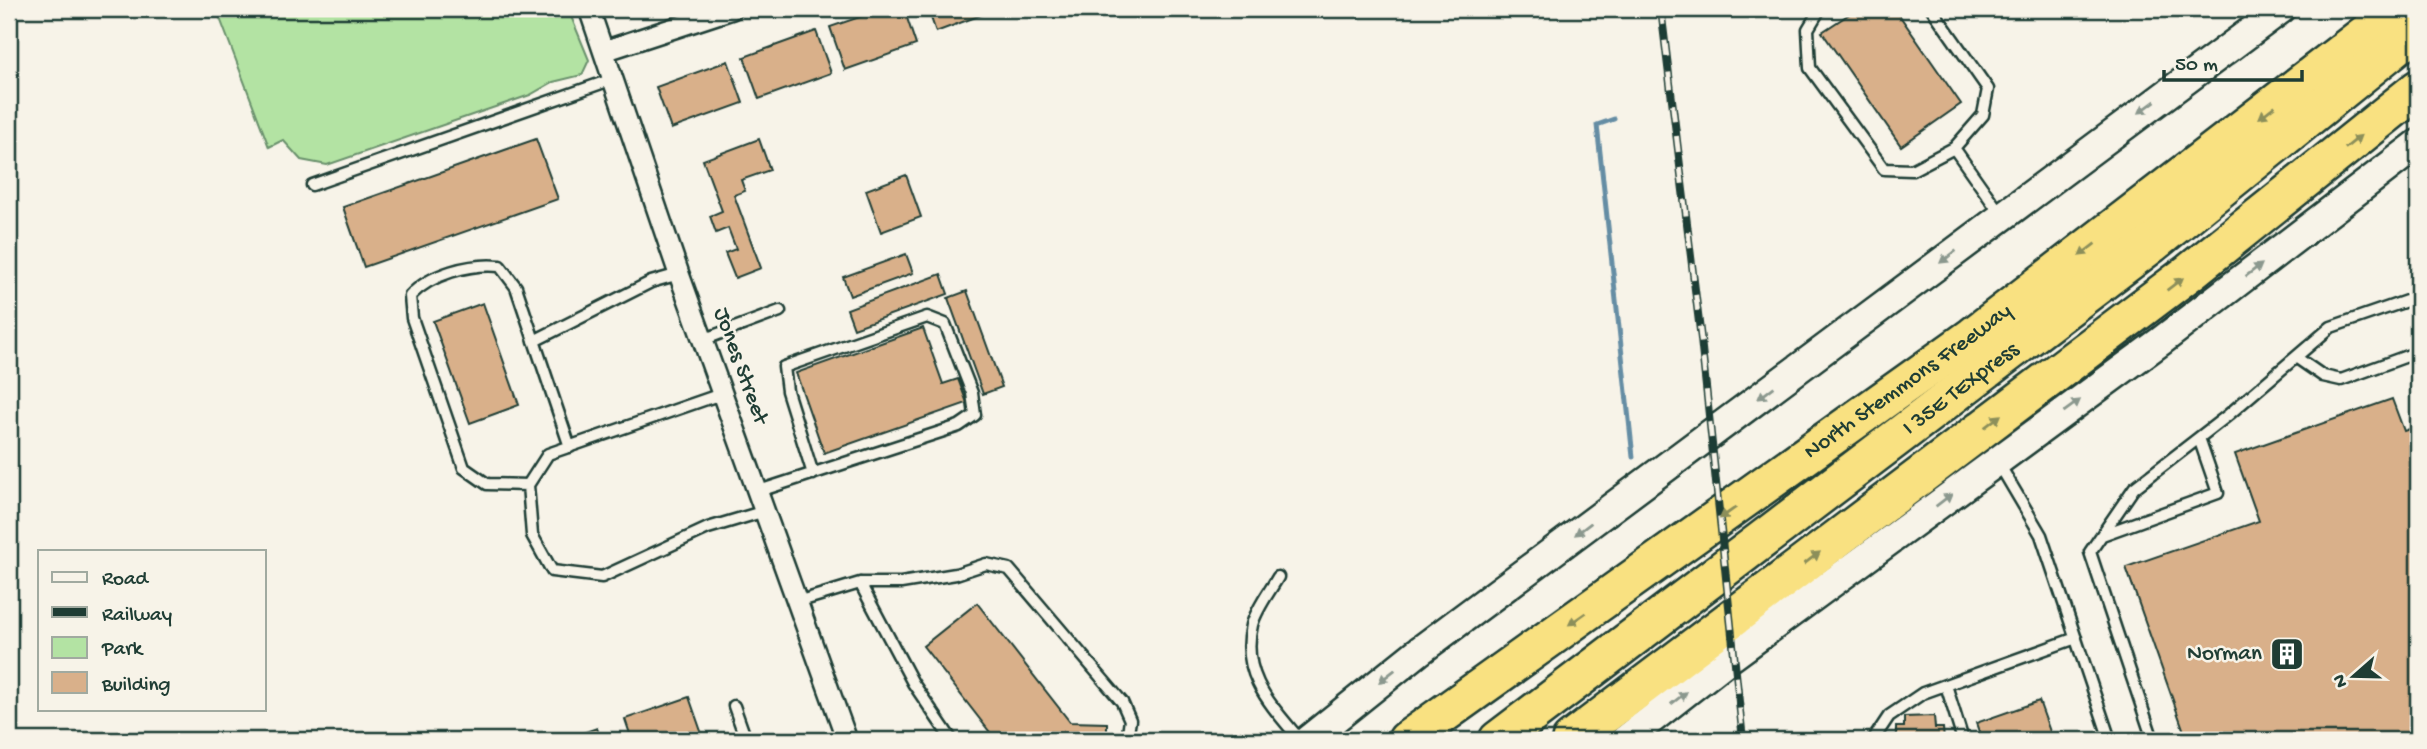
<svg xmlns="http://www.w3.org/2000/svg" width="2427" height="749" font-family="'Gochi Hand',sans-serif">
	<style>
		.green { fill: #b3e3a3; stroke: #69906c; stroke-width: 2 }
		.lines { fill: none; stroke-linecap: round; stroke-linejoin: round }
		.stream { stroke: #658da4; stroke-width: 5 }
		.building { fill: #d9b08a; stroke: #1f3d34; stroke-width: 2 }
		.lane-casing { stroke: #1f3d34; stroke-width: 15 }
		.street-casing { stroke: #1f3d34; stroke-width: 24 }
		.secondary-casing { stroke: #1f3d34; stroke-width: 33 }
		.highway-casing { stroke: #1f3d34; stroke-width: 42 }
		.lane { stroke: #f7f3e8; stroke-width: 10 }
		.street { stroke: #f7f3e8; stroke-width: 19 }
		.secondary { stroke: #f7f3e8; stroke-width: 28 }
		.highway { stroke: #f9e181; stroke-width: 37 }
		.rail-casing { stroke: #1f3d34; stroke-width: 8 }
		.rail { stroke: #f7f3e8; stroke-width: 5; stroke-dasharray: 16; stroke-linecap: butt }
		.oneway { fill: #8b988e }
		.oneway2 { fill: #8c8f5a }
		.labels { text-anchor: middle; dominant-baseline: central; stroke-width: 5; stroke-linejoin: round; paint-order: stroke }
		.street-label { font-size: 23px; fill: #1f3d34; stroke: #f7f3e8 }
		.poi-label { font-size: 23px; fill: #1f3d34; stroke: #f7f3e8; text-anchor: end }
	</style>
	<rect width="100%" height="100%" fill="#f7f3e8"/>
	<filter id="ink" filterUnits="userSpaceOnUse"><feTurbulence type="fractalNoise" baseFrequency=".0143" numOctaves="2"/><feDisplacementMap in="SourceGraphic" scale="14" xChannelSelector="R" yChannelSelector="G"/><feConvolveMatrix kernelMatrix="1 2 1 2 8 2 1 2 1" color-interpolation-filters="sRGB"/></filter>
	<g filter="url(#ink)">
		<!-- green -->
		<path class="green" d="M231,9H568L589,60L582,75L553,82L530,95L327,165L301,160L283,140L269,147L218,13Z"/>
		<g class="lines">
			<!-- stream -->
			<path class="stream" d="M1614,119L1597,125L1633,457
				M1670,740L1671,734"/>
		</g>
		<!-- building -->
		<path class="building" d="M883,9H904L916,45L845,70L830,27Z
			M928,9H997L936,32Z
			M1857,9H1895L1961,104L1901,146L1822,32Z
			M816,31L831,73L759,99L744,57Z
			M728,61L743,103L671,129L656,87Z
			M536,139L558,199L364,267L343,207Z
			M759,139L770,170L741,180L745,191L734,195L761,268L735,278L725,253L736,249L728,228L716,233L710,216L722,211L703,160Z
			M906,175L921,217L881,232L866,190Z
			M906,254L913,273L850,296L843,277Z
			M941,274L948,294L854,328L847,309Z
			M967,291L1002,387L983,394L948,298Z
			M483,303L519,405L470,423L433,321Z
			M923,328L943,384L958,379L967,403L824,453L796,373Z
			M2392,399L2404,431L2418,426V740H2187L2126,567L2259,521L2235,454Z
			M977,603L1070,722L1107,723V740H996L923,646Z
			M689,697L704,740H632L625,719Z
			M2039,701L2053,740H1982L1976,723Z
			M1934,716L1935,728H1943L1944,740H1896V727H1904V717Z
			M597,728L601,740H562Z"/>
		<g class="lines">
			<!-- lane casing -->
			<g class="lane-casing">
				<path id="lane" d="M1820,9L1808,29L1810,68L1884,169L1912,170L1954,148L1983,115L1988,89L1932,9
					M1954,148L2002,216
					M312,185L613,79
					M705,339L780,311
					M534,341L651,282L679,274
					M2297,358L2323,376L2341,380L2418,352
					M724,393L548,454L528,485L532,535L552,571L602,577L708,528L765,511
					M1999,464L2041,535L2110,740
					M528,485L487,484L464,468L412,318L410,296C430,274 470,263 500,266L516,287L570,447
					M759,491L959,426L975,415L972,393L945,324L927,317L784,367L787,391L813,474
					M2102,535L2218,493L2199,438
					M1278,577C1270,591 1256,609 1252,625C1240,675 1271,705 1300,740
					M860,583L913,683L951,739
					M797,602L860,583H901L956,574L986,564L1009,569L1122,702L1130,720L1127,740
					M1946,685L1963,740
					M734,706L746,740
					M1873,740L1889,716L1923,693L2076,638
					M2153,740L2090,552L2134,488L2227,416L2331,327L2418,297"/>
			</g>
			<!-- street casing -->
			<g class="street-casing">
				<path id="street" d="M589,9L679,274L847,740
					M604,51L732,9"/>
			</g>
			<!-- secondary casing -->
			<g class="secondary-casing">
				<path id="secondary" d="M1308,740L1418,652L2281,9
					M1625,740L1727,660L2161,341L2418,144"/>
			</g>
			<!-- highway casing -->
			<g class="highway-casing">
				<g id="highway">
					<path id="s1" d="M1407,740L1973,336L2398,9"/>
					<path id="s2" d="M1498,740L2152,244L2418,29"/>
					<path d="M1571,740L2190,272L2418,89"/>
				</g>
			</g>
			<!-- lane -->
			<use href="#lane" class="lane"/>
			<!-- street -->
			<use href="#street" class="street"/>
			<!-- secondary -->
			<use href="#secondary" class="secondary"/>
			<!-- highway -->
			<use href="#highway" class="highway"/>
			<!-- rail casing -->
			<g class="rail-casing">
				<path id="rail" d="M1661,9L1701,339L1743,740"/>
			</g>
			<!-- rail -->
			<use href="#rail" class="rail"/>
		</g>
		<!-- one-way arrows -->
		<defs><path id="oneway-solid" d="M-6-.8H1V-3.2L6.5 0L1 3.2V.8H-6Z" transform="scale(1.75)"/></defs>
		<g class="oneway">
			<use href="#oneway-solid" transform="translate(2147 107) rotate(144)"/>
			<use href="#oneway-solid" transform="translate(1948 257) rotate(143)"/>
			<use href="#oneway-solid" transform="translate(2254 270) rotate(-37)"/>
			<use href="#oneway-solid" transform="translate(1766 393) rotate(143)"/>
			<use href="#oneway-solid" transform="translate(2072 406) rotate(-36)"/>
			<use href="#oneway-solid" transform="translate(1944 500) rotate(-37)"/>
			<use href="#oneway-solid" transform="translate(1583 529) rotate(143)"/>
			<use href="#oneway-solid" transform="translate(1387 676) rotate(142)"/>
			<use href="#oneway-solid" transform="translate(1679 698) rotate(-38)"/>
		</g>
		<g class="oneway2">
			<use href="#oneway-solid" transform="translate(2267 112) rotate(142)"/>
			<use href="#oneway-solid" transform="translate(2353 142) rotate(-39)"/>
			<use href="#oneway-solid" transform="translate(2087 250) rotate(143)"/>
			<use href="#oneway-solid" transform="translate(2175 284) rotate(-37)"/>
			<use href="#oneway-solid" transform="translate(1993 421) rotate(-37)"/>
			<use href="#oneway-solid" transform="translate(1728 513) rotate(145)"/>
			<use href="#oneway-solid" transform="translate(1812 558) rotate(-37)"/>
			<use href="#oneway-solid" transform="translate(1577 619) rotate(145)"/>
		</g>
	</g>
	<!-- icons -->
	<defs>
		<g id="building-square" transform="scale(1.75)"><rect x="-9" y="-9" width="18" height="18" rx="4" fill="#1f3d34" stroke="#f7f3e8"/><path d="M-4-6H4V6H1V3H-1V6H-4ZM-2.5-4.3h1.7v1.8h-1.7ZM.8-4.3h1.7v1.8H.8ZM-2.5-1h1.7V.8h-1.7ZM.8-1h1.7V.8H.8Z" fill="#fff"/></g>
	</defs>
	<g fill-rule="evenodd">
		<use href="#building-square" x="2287" y="654"/>
	</g>
	<g class="labels">
		<!-- street labels -->
		<g class="street-label">
			<text transform="translate(740 366) rotate(70)">Jones Street</text>
			<text stroke="none"><textPath href="#s1" startOffset="616">North Stemmons Freeway</textPath></text>
			<text stroke="none"><textPath href="#s2" startOffset="581">I 35E TEXpress</textPath></text>
		</g>
		<!-- poi labels -->
		<g class="poi-label">
			<text x="2262" y="654">Norman</text>
		</g>
	</g>
	<!-- margin -->
	<rect width="2427" height="749" fill="none" stroke="#f7f3e8" stroke-width="35"/>
	<rect x="18" y="18" width="2392" height="714" fill="none" stroke="#1f3d34" stroke-width="2.5" filter="url(#ink)"/>
	<!-- legend -->
	<rect x="38" y="550" width="228" height="161" fill="#f7f3e8" stroke="#a1aaa0" stroke-width="2"/>
	<rect x="52" y="572" width="35" height="10" fill="#f7f3e8" stroke="#a1aaa0" stroke-width="2"/>
	<text x="102" y="584" font-size="21" fill="#1f3d34">Road</text>
	<rect x="52" y="607" width="35" height="10" fill="#1f3d34" stroke="#a1aaa0" stroke-width="2"/>
	<text x="102" y="620" font-size="21" fill="#1f3d34">Railway</text>
	<rect x="52" y="637" width="35" height="21" fill="#b3e3a3" stroke="#a1aaa0" stroke-width="2"/>
	<text x="102" y="654" font-size="21" fill="#1f3d34">Park</text>
	<rect x="52" y="672" width="35" height="21" fill="#d9b08a" stroke="#a1aaa0" stroke-width="2"/>
	<text x="102" y="690" font-size="21" fill="#1f3d34">Building</text>
	<!-- north arrow -->
	<g transform="translate(2354 676) rotate(250)" stroke="#f7f3e8" stroke-width="5" paint-order="stroke">
	<path d="M0-5L12 26L0 18L-12 26Z" fill="#1f3d34"/>
	<text y="-10" font-size="19" font-weight="bold" text-anchor="middle" fill="#1f3d34">N</text>
	</g>
	<!-- scale -->
	<path d="M2164 70v10h138v-10" fill="none" stroke="#1f3d34" stroke-width="3.5"/>
	<text x="2175" y="70" font-size="21" fill="#1f3d34" stroke="#f7f3e8" stroke-width="5" paint-order="stroke">50 m</text>
</svg>
